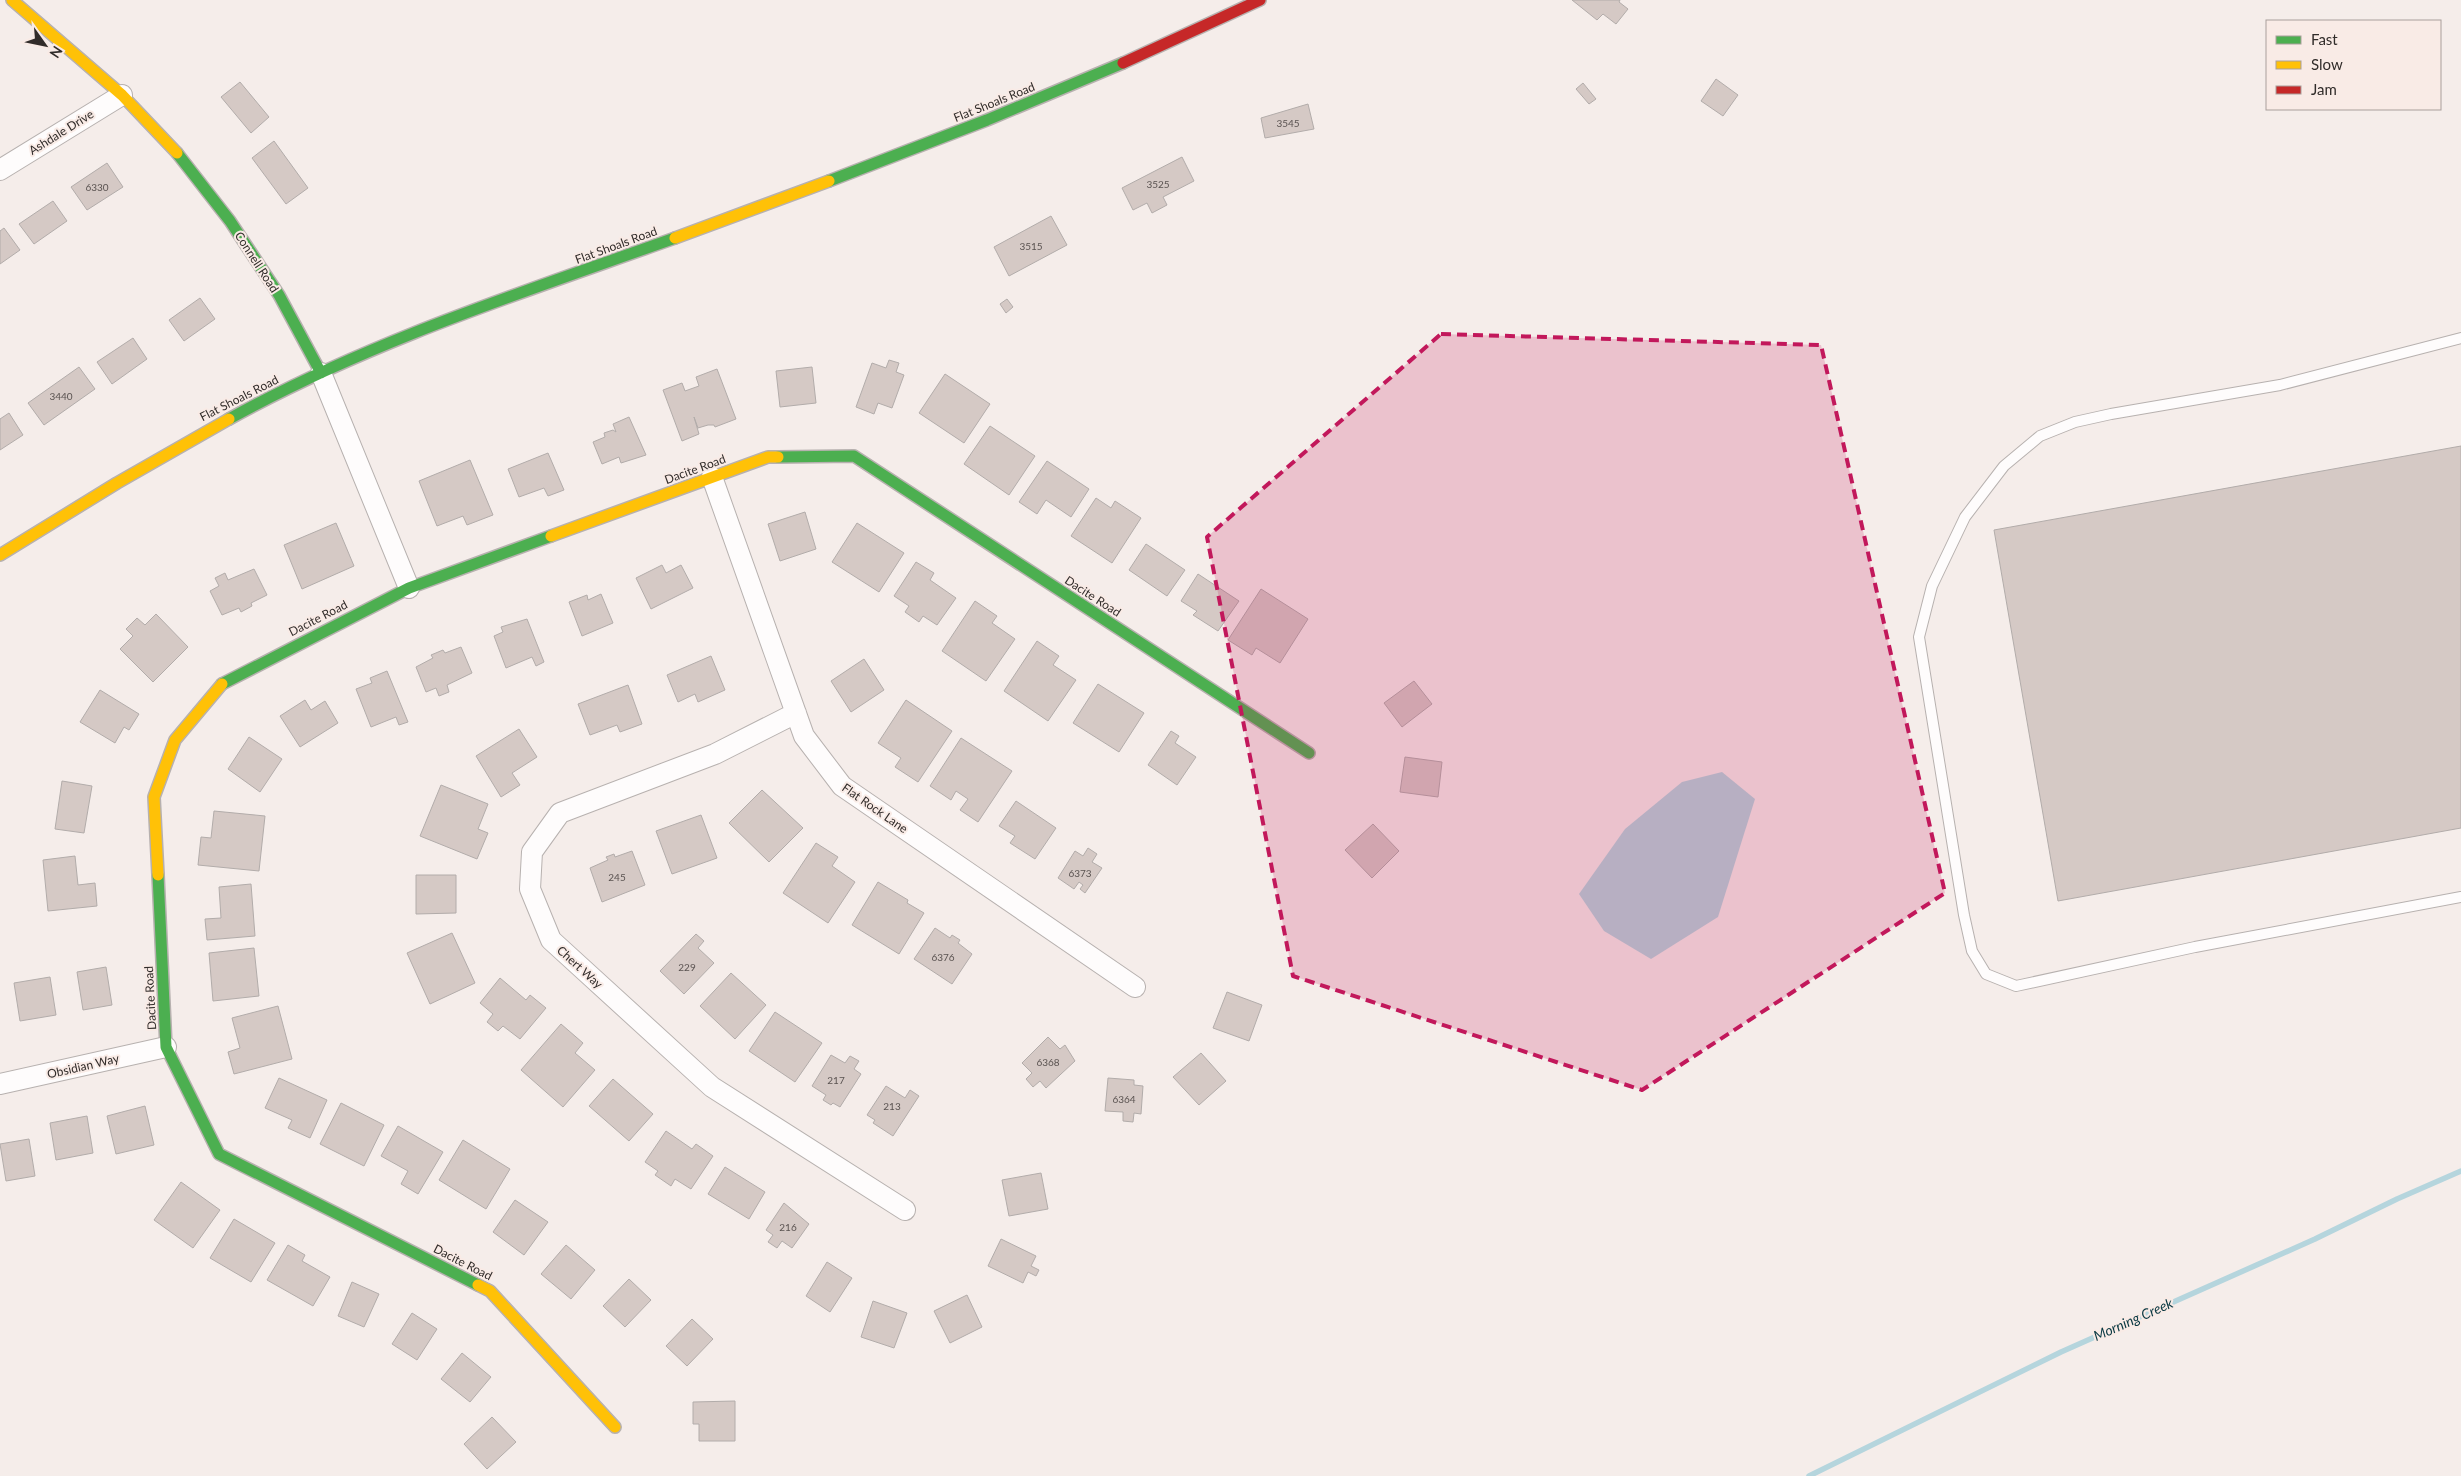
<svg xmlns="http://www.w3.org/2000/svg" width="2461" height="1476" font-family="Lato,sans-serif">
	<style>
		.water { fill: #b5d5dd }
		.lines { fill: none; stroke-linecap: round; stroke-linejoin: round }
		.stream { stroke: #b5d5dd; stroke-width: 5.5 }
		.building { fill: #d5c9c5; stroke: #b2acaa }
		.lane-casing { stroke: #b7b1af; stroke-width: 12 }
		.street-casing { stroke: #b7b1af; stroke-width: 22 }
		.fast-casing { stroke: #b7b1af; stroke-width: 14 }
		.slow-casing { stroke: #b7b1af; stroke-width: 14 }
		.jam-casing { stroke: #b7b1af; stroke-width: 14 }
		.lane { stroke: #fefcfc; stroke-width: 10 }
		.street { stroke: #fefcfc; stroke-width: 20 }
		.fast { stroke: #4caf50; stroke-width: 11 }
		.slow { stroke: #ffc107; stroke-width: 11 }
		.jam { stroke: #c62828; stroke-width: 11 }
		.marked { fill: #c2185b; fill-opacity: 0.2; stroke: #c2185b; stroke-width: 4; stroke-dasharray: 10 6; stroke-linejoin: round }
		.labels { text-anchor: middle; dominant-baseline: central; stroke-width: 4; stroke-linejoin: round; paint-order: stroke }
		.number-label { font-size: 10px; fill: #5a5351 }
		.street-label { font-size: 12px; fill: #312c2a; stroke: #f9ebe6 }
		.water-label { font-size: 14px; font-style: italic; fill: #073741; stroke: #f9ebe6 }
	</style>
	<rect width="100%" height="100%" fill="#f5edea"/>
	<!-- water -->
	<path class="water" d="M1722,772L1755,799L1718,917L1651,959L1604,931L1579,894L1625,829L1682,782Z"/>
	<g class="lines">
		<!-- stream -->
		<path class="stream" d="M1809,1476L2061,1352L2315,1239L2397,1199L2461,1171"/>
	</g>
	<!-- building -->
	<path class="building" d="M1572,0H1620L1619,2L1628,9L1616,24L1603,14L1597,20Z
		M1716,79L1738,95L1723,116L1701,101Z
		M240,82L269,117L251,133L221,97Z
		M1583,83L1596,99L1589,104L1576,89Z
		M1308,104L1314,129L1265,138L1261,118Z
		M274,141L308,188L286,204L252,158Z
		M1182,157L1194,181L1163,197L1167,205L1152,213L1147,203L1133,210L1122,188Z
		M107,163L123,187L87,210L71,187Z
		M53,201L67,221L34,244L19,224Z
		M1051,216L1067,245L1009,276L994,247Z
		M4,228L20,250L0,264V231Z
		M200,298L215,319L184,341L169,320Z
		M1007,299L1013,307L1006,313L1000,304Z
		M133,338L147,359L112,384L97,362Z
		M889,360L899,363L896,372L904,375L892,408L878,403L874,414L856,407L872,363L886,368Z
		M79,367L95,389L44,425L28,403Z
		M812,367L816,403L780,407L776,371Z
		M717,369L736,419L715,427L714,425H708L698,428L694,417L699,434L682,441L663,390L682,383L685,391L699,386L696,377Z
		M945,374L990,404L964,443L919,413Z
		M9,413L23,435L0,450V419Z
		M629,417L646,455L621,463L619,457L602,464L593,442L605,437L604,433L613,430L616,432L613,424Z
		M990,426L1035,456L1009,495L964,464Z
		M2461,446V828L2058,901L1994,530Z
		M548,453L564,490L548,496L544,488L519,497L508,469Z
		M470,460L493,515L467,525L463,516L437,526L419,481Z
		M1047,461L1089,489L1071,517L1046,500L1037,514L1019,502Z
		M1096,498L1111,508L1115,501L1141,518L1112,563L1071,536Z
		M805,512L816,549L780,561L768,524Z
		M336,523L354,566L302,589L284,545Z
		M857,523L904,553L879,592L832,562Z
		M1146,544L1185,570L1167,596L1129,570Z
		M916,562L934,573L930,580L956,598L937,625L923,616L919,622L905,612L909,606L894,596Z
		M662,565L666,573L681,565L693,588L651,609L636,578Z
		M254,569L267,595L251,603L252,606L241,612L239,608L222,615L210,591L219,586L215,578L225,573L228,580Z
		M1198,574L1239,601L1218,631L1193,615L1197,611L1181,601Z
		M1261,589L1308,619L1280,663L1256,648L1252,655L1228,640Z
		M601,594L613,623L582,636L569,602L587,595L588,600Z
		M975,601L997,616L992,623L1015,639L986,681L942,651Z
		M156,614L188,647L153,682L120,649L133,636L126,629L137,618L145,625Z
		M527,619L544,662L536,666L532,657L506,668L494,636L503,632L501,627Z
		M1037,641L1059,656L1053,665L1076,680L1048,721L1004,691Z
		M461,647L472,673L447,685L449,692L439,696L436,688L426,692L416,667L433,658L431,655L443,650L445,653Z
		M711,656L725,690L698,702L695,694L678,702L667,675Z
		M864,659L884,690L851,712L831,681Z
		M387,671L408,722L399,725L396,717L371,727L356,689L372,683L370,678Z
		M1414,681L1432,704L1402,727L1384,703Z
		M1098,684L1144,713L1119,752L1073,723Z
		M628,685L642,724L620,732L617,725L590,735L578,704Z
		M100,690L139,714L129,730L124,727L115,743L80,722Z
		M305,700L311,710L325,701L338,723L300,747L280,716Z
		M906,700L952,731L918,782L895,767L901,758L878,743Z
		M519,729L537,757L512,773L520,785L501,797L476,756Z
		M1171,731L1179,736L1175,743L1196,757L1177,785L1148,765Z
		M249,737L282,759L260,792L228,769Z
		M961,738L1012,771L978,822L960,810L968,799L956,791L951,800L930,786Z
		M1405,757L1442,762L1438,797L1400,792Z
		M62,781L92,786L84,833L55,829Z
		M441,785L488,804L478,829L488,833L477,859L420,836Z
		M762,790L803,828L769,862L729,823Z
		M1016,801L1056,828L1035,859L1010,843L1015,836L999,826Z
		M214,811L265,816L259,871L198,865L201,837L211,838Z
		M701,815L717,858L672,874L656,831Z
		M1373,824L1399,851L1372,878L1345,850Z
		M816,843L838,857L832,866L855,882L828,923L783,893Z
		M1088,848L1097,854L1092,862L1102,868L1085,893L1080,889L1083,885L1079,882L1074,889L1058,878L1075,851L1083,856Z
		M632,851L645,885L602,902L590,868L608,860L606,857L614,854L615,857Z
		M75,856L78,885L95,883L97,906L48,911L43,860Z
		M416,875H456V913L416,914Z
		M878,882L908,900L907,903L924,913L899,954L852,925Z
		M251,884L255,936L207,940L205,919L221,918L219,887Z
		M935,928L950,938L952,935L960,940L958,943L972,954L952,984L914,959Z
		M452,933L475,983L430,1004L407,953Z
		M696,934L704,941L698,948L714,963L684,994L660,971Z
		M254,948L259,996L213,1001L209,953Z
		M106,967L112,1005L83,1010L77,972Z
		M731,973L766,1005L735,1039L700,1006Z
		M50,977L56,1015L20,1021L14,983Z
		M500,978L526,1000L530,995L546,1008L520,1039L503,1026L498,1031L487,1022L493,1014L480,1003Z
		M1227,992L1262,1005L1249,1041L1213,1028Z
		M278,1006L292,1059L234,1074L228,1052L240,1048L232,1018Z
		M775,1012L822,1043L795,1082L749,1051Z
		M561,1024L583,1043L575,1053L595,1070L563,1107L521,1070Z
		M1048,1037L1060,1049L1065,1045L1075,1061L1046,1088L1040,1081L1033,1087L1026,1079L1032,1073L1022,1063Z
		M1201,1053L1226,1081L1199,1105L1173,1077Z
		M831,1055L845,1063L850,1056L859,1061L854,1069L861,1074L840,1107L833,1103L831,1105L823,1100L826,1095L812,1086Z
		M279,1078L327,1100L310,1138L288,1128L292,1120L265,1108Z
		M1108,1078L1134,1080V1085L1143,1086L1141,1114L1134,1113L1133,1122L1123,1121V1112L1105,1111Z
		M613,1079L653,1114L629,1141L589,1106Z
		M886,1086L905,1098L910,1090L919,1096L893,1136L873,1123L875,1120L867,1115Z
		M341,1103L384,1125L364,1166L320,1144Z
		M145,1106L154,1145L116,1154L107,1116Z
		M87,1116L93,1153L56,1160L50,1123Z
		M398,1126L443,1152L418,1194L401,1184L408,1171L381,1156Z
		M666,1131L692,1149L696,1144L713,1156L691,1189L675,1179L671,1186L655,1175L658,1171L645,1162Z
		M29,1139L35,1176L6,1181L0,1144Z
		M463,1140L510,1169L486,1209L439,1180Z
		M725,1167L765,1192L749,1219L708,1194Z
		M1041,1173L1048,1209L1009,1216L1002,1180Z
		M181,1182L220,1210L193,1248L154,1220Z
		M515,1200L548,1222L524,1255L493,1232Z
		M784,1203L809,1224L792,1248L782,1241L777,1248L768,1242L773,1235L766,1230Z
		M234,1219L275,1243L251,1282L210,1258Z
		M1001,1239L1036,1256L1031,1266L1039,1270L1036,1276L1028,1272L1023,1283L988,1266Z
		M288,1245L305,1255L302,1261L330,1277L313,1306L267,1280Z
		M566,1245L595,1270L571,1299L541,1274Z
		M827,1262L852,1278L830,1312L806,1296Z
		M629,1279L651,1300L625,1327L603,1306Z
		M352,1282L379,1294L364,1327L338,1316Z
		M967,1295L982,1327L950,1343L934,1311Z
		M873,1301L907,1313L894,1348L861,1337Z
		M412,1313L437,1329L417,1360L392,1344Z
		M692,1319L713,1339L687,1366L666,1346Z
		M462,1353L491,1377L470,1402L441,1379Z
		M735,1401V1441H699V1424H693V1402Z
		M492,1417L516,1442L487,1469L464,1444Z"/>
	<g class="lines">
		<!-- lane casing -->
		<g class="lane-casing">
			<path id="lane" d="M2461,338L2280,385L2111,414L2075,422L2040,436L2004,466L1965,517L1932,586L1919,637L1964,915L1972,951L1986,974L2016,986L2195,947L2461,897"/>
		</g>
		<!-- street casing -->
		<g class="street-casing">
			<path id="street" d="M0,170L122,95
				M321,373L409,588
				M712,477L804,736L842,786L1135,987
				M796,713L715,754L560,813L532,852L530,889L551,940L712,1087L905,1210
				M0,1084L166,1047"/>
		</g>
		<!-- fast casing -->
		<g class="fast-casing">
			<path id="fast" d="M177,153L230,221L279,295L321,373
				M829,181L987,120L1123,63
				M229,419C370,341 524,292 675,238
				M778,457L854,456L1309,753
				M222,684L409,588L551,536
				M158,875L166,1047L219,1154L478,1285"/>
		</g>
		<!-- slow casing -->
		<g class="slow-casing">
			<path id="slow" d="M12,0L122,95L177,153
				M675,238L829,181
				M551,536L768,457H778
				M0,555L117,483L229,419
				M158,875L154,797L175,740L222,684
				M478,1285L490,1291L615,1427"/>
		</g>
		<!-- jam casing -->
		<g class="jam-casing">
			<path id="jam" d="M1123,63L1260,0"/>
		</g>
		<!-- lane -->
		<use href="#lane" class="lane"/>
		<!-- street -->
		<use href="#street" class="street"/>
		<!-- fast -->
		<use href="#fast" class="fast"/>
		<!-- slow -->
		<use href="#slow" class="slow"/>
		<!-- jam -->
		<use href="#jam" class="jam"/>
	</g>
	<!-- marked area -->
	<path class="marked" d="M1441,334L1821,345L1945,893L1642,1090L1293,976L1207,537Z"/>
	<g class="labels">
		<!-- number labels -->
		<g class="number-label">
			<text x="1288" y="123">3545</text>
			<text x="1158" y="184">3525</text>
			<text x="97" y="187">6330</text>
			<text x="1031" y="246">3515</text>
			<text x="61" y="396">3440</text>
			<text x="1080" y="873">6373</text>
			<text x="617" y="877">245</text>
			<text x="943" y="957">6376</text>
			<text x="687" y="967">229</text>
			<text x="1048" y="1062">6368</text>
			<text x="836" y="1080">217</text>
			<text x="1124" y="1099">6364</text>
			<text x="892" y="1106">213</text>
			<text x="788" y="1227">216</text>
		</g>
		<!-- street labels -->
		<g class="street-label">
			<text transform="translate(994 102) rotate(-22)">Flat Shoals Road</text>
			<text transform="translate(61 132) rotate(-32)">Ashdale Drive</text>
			<text transform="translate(616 245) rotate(-20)">Flat Shoals Road</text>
			<text transform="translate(257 262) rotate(57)">Connell Road</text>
			<text transform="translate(239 398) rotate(-27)">Flat Shoals Road</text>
			<text transform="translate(695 469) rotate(-20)">Dacite Road</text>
			<text transform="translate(1093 596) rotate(33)">Dacite Road</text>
			<text transform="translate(318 618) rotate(-27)">Dacite Road</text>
			<text transform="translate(875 808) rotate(35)">Flat Rock Lane</text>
			<text transform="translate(580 967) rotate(42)">Chert Way</text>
			<text transform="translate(150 998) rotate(-93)">Dacite Road</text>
			<text transform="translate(83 1066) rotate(-13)">Obsidian Way</text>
			<text transform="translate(463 1262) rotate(27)">Dacite Road</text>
		</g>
		<!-- water labels -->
		<g class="water-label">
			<text transform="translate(2133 1319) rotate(-24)">Morning Creek</text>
		</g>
	</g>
	<!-- legend -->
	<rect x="2266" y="20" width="175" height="90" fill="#f9ebe6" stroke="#a99f9b"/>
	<rect x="2276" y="36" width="25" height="8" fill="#4caf50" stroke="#a99f9b"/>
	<text x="2311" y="45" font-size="15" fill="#312c2a">Fast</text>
	<rect x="2276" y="61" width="25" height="8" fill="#ffc107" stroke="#a99f9b"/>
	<text x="2311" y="70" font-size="15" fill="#312c2a">Slow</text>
	<rect x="2276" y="86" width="25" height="8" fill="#c62828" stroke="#a99f9b"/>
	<text x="2311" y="95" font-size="15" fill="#312c2a">Jam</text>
	<!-- north arrow -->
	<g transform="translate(45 45) rotate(123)" stroke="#f9ebe6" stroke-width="4" paint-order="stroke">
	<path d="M0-4L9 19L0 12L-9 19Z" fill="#312c2a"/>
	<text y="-8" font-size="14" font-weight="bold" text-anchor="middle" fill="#312c2a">N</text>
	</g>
</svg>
